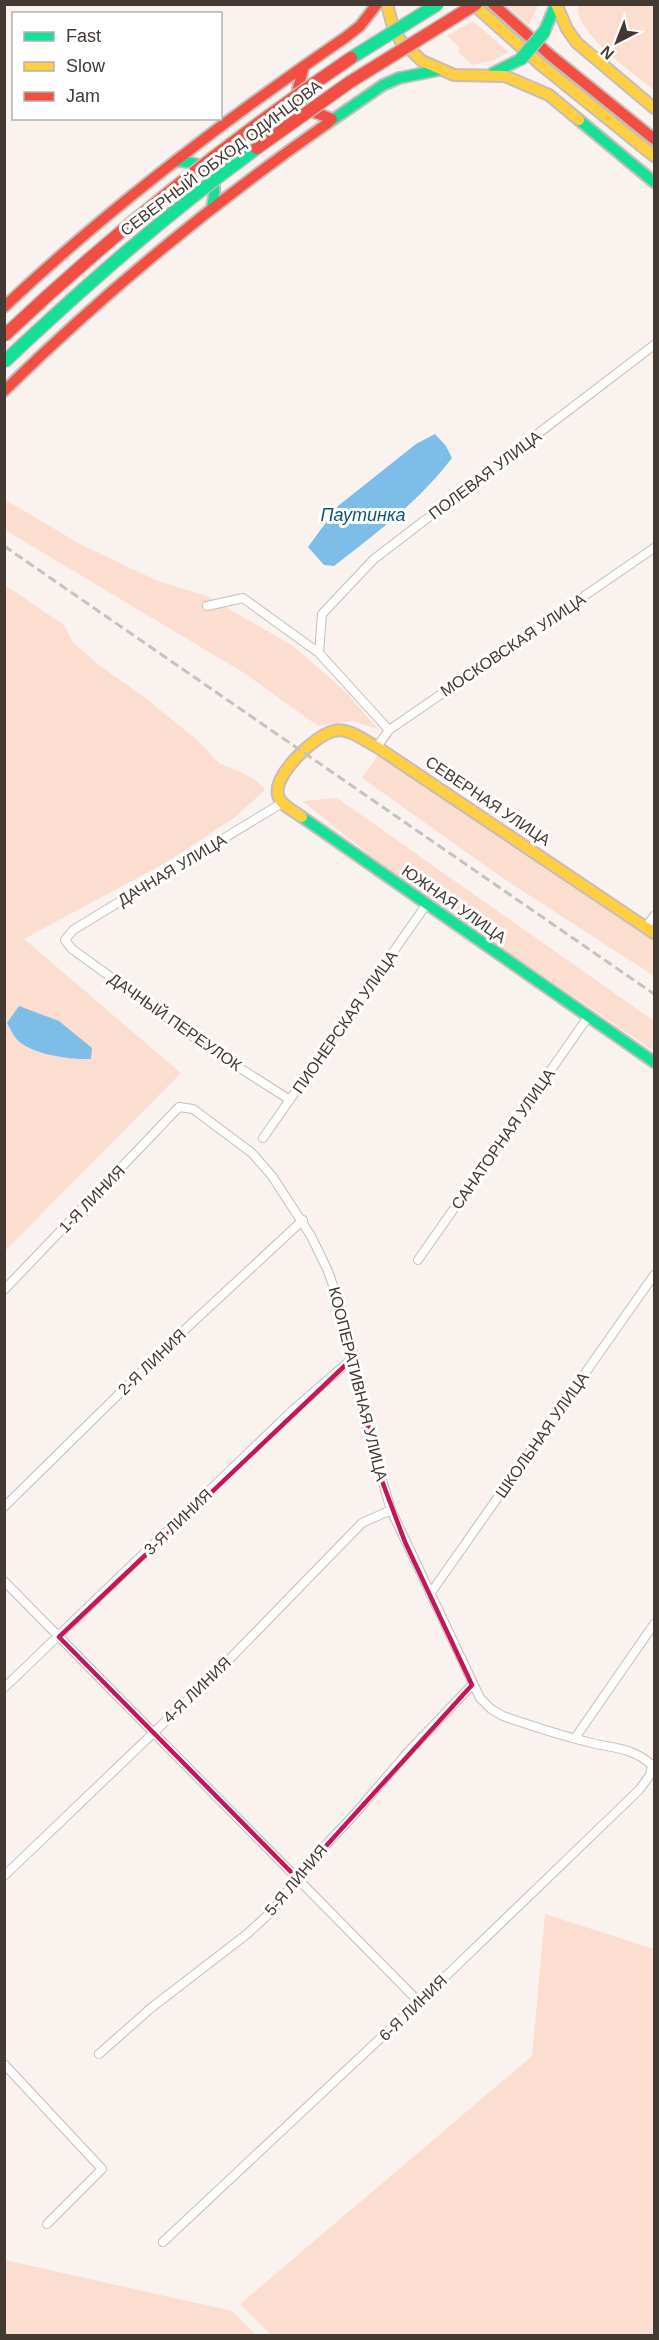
<svg xmlns="http://www.w3.org/2000/svg" width="659" height="2340" font-family="Helvetica,sans-serif">
	<style>
		.green { fill: #fcded1 }
		.water { fill: #7dbde8 }
		.lines { fill: none; stroke-linecap: round; stroke-linejoin: round }
		.street-casing { stroke: #c6bdb9; stroke-width: 10 }
		.fast-casing { stroke: #c6bdb9; stroke-width: 14 }
		.slow-casing { stroke: #c6bdb9; stroke-width: 14 }
		.jam-casing { stroke: #c6bdb9; stroke-width: 14 }
		.street { stroke: #fefdfd; stroke-width: 8 }
		.fast { stroke: #16e098; stroke-width: 10 }
		.slow { stroke: #ffcf43; stroke-width: 10 }
		.jam { stroke: #f24e42; stroke-width: 10 }
		.rail { stroke: #c5c2c1; stroke-width: 3; stroke-dasharray: 9 4.5; stroke-linecap: butt }
		.fast-bridge-casing { stroke: #c6bdb9; stroke-width: 15; stroke-linecap: butt }
		.jam-bridge-casing { stroke: #c6bdb9; stroke-width: 15; stroke-linecap: butt }
		.fast-bridge { stroke: #16e098; stroke-width: 12 }
		.jam-bridge { stroke: #f24e42; stroke-width: 12 }
		.marked { fill: none; stroke: #c2185b; stroke-width: 4.5; stroke-linejoin: round }
		.labels { text-anchor: middle; dominant-baseline: central; stroke-width: 6; stroke-linejoin: round; paint-order: stroke }
		.street-label { font-size: 16px; fill: #453933; stroke: #fff }
		.water-label { font-size: 18px; font-style: italic; fill: #0c557e; stroke: #fff }
	</style>
	<rect width="100%" height="100%" fill="#faf2ef"/>
	<!-- green -->
	<path class="green" d="M506,5H538L529,25Z
		M578,5H654V90C634,73 574,33 578,5Z
		M473,21L509,52L492,61L472,65L459,53V47L447,36Z
		M4,499L80,544L158,581L207,596L293,646L345,691L378,729L352,721L318,726L244,673L5,530Z
		M5,585L64,625L73,642L96,663L144,697L197,740L219,763L243,773L258,782L265,790L234,818L167,862L24,939L181,1073L5,1251Z
		M380,752L654,936V976L501,877L362,778Z
		M337,798L654,1021V1051L395,875L302,801Z
		M545,1914L654,1949V2335H271L240,2304L532,2056Z
		M5,2260L232,2311L256,2335H5Z"/>
	<!-- water -->
	<path class="water" d="M435,434L446,446L452,458C419,501 377,533 334,566L324,565L308,547L338,506L416,444Z
		M19,1006L59,1021L92,1048L91,1059C73,1060 36,1055 21,1043C15,1039 11,1030 7,1023Z"/>
	<g class="lines">
		<!-- street casing -->
		<g class="street-casing">
			<path id="street" d="M207,606L243,598L319,653
				M389,730L319,653L322,614L374,559L654,345
				M377,747L389,730L654,548
				M282,803L73,930L65,940L72,949L210,1049L290,1100
				M646,927L654,916
				M263,1138L426,905
				M418,1260L588,1017
				M4,1290L179,1107L193,1109L252,1153L272,1176L311,1236L328,1271L343,1314L354,1357L366,1426L391,1510L480,1698L491,1709L503,1716C532,1726 562,1736 592,1743C616,1749 631,1747 652,1765L650,1775L639,1790L419,2002L163,2242
				M4,1507L179,1335L303,1220
				M4,1581L419,2002
				M430,1594L654,1275
				M4,1688L292,1411L354,1357
				M575,1738L654,1624
				M4,1876L217,1672L362,1523L391,1510
				M99,2054L151,2008L247,1934L271,1912L315,1856L353,1816L408,1752L472,1685
				M4,2064L102,2169L47,2224"/>
		</g>
		<!-- fast casing -->
		<g class="fast-casing">
			<path id="fast" d="M544,32L556,4
				M493,73L521,59
				M579,120L654,182
				M328,123L383,85L399,78L439,70
				M176,161C207,162 220,176 212,207
				M302,817L654,1062"/>
		</g>
		<!-- slow casing -->
		<g class="slow-casing">
			<path id="slow" d="M387,4L393,27L400,40L422,61L454,75L505,76L549,95L579,120
				M473,4L540,64L654,156
				M556,4L567,29L577,43L654,108
				M302,817C294,811 280,805 278,795C273,775 315,735 334,731C348,727 365,741 377,747L654,933"/>
		</g>
		<!-- jam casing -->
		<g class="jam-casing">
			<path id="jam" d="M493,4L550,55L654,139
				M304,66L298,88L300,102L311,111L332,119
				M4,307C110,207 226,119 346,37L360,26L377,4
				M4,391C104,293 213,203 328,123"/>
		</g>
		<!-- street -->
		<use href="#street" class="street"/>
		<!-- fast -->
		<use href="#fast" class="fast"/>
		<!-- slow -->
		<use href="#slow" class="slow"/>
		<!-- jam -->
		<use href="#jam" class="jam"/>
		<!-- rail -->
		<path class="rail" d="M4,546L654,994"/>
		<!-- fast-bridge casing -->
		<g class="fast-bridge-casing">
			<path id="fast-bridge" d="M351,58L438,4
				M521,59L544,32
				M4,362C85,286 167,213 257,148"/>
		</g>
		<!-- jam-bridge casing -->
		<g class="jam-bridge-casing">
			<path id="jam-bridge" d="M257,148L350,82L476,4
				M4,336C112,234 228,141 351,58"/>
		</g>
		<!-- fast-bridge -->
		<use href="#fast-bridge" class="fast-bridge"/>
		<!-- jam-bridge -->
		<use href="#jam-bridge" class="jam-bridge"/>
	</g>
	<!-- marked area -->
	<path class="marked" d="M354,1357L376,1465L405,1542L472,1685L297,1878L59,1637Z"/>
	<g class="labels">
		<!-- street labels -->
		<g class="street-label">
			<text transform="translate(221 158) rotate(-37)">СЕВЕРНЫЙ ОБХОД ОДИНЦОВА</text>
			<text transform="translate(485 475) rotate(-37)">ПОЛЕВАЯ УЛИЦА</text>
			<text transform="translate(513 645) rotate(-34)">МОСКОВСКАЯ УЛИЦА</text>
			<text transform="translate(488 801) rotate(34)">СЕВЕРНАЯ УЛИЦА</text>
			<text transform="translate(172 870) rotate(-31)">ДАЧНАЯ УЛИЦА</text>
			<text transform="translate(454 904) rotate(35)">ЮЖНАЯ УЛИЦА</text>
			<text transform="translate(175 1022) rotate(35)">ДАЧНЫЙ ПЕРЕУЛОК</text>
			<text transform="translate(345 1022) rotate(-55)">ПИОНЕРСКАЯ УЛИЦА</text>
			<text transform="translate(503 1139) rotate(-55)">САНАТОРНАЯ УЛИЦА</text>
			<text transform="translate(92 1199) rotate(-46)">1-Я ЛИНИЯ</text>
			<text transform="translate(152 1362) rotate(-44)">2-Я ЛИНИЯ</text>
			<text transform="translate(358 1384) rotate(76)">КООПЕРАТИВНАЯ УЛИЦА</text>
			<text transform="translate(542 1435) rotate(-55)">ШКОЛЬНАЯ УЛИЦА</text>
			<text transform="translate(178 1522) rotate(-44)">3-Я ЛИНИЯ</text>
			<text transform="translate(197 1690) rotate(-44)">4-Я ЛИНИЯ</text>
			<text transform="translate(296 1880) rotate(-50)">5-Я ЛИНИЯ</text>
			<text transform="translate(413 2008) rotate(-44)">6-Я ЛИНИЯ</text>
		</g>
		<!-- water labels -->
		<g class="water-label">
			<text x="363" y="515">Паутинка</text>
		</g>
	</g>
	<!-- border -->
	<rect width="659" height="2340" fill="none" stroke="#453933" stroke-width="12"/>
	<!-- legend -->
	<rect x="12" y="12" width="210" height="108" fill="#ffffff" stroke="#b5b0ad" stroke-width="1.5"/>
	<rect x="24" y="32" width="30" height="9" fill="#16e098" stroke="#b5b0ad" stroke-width="1.5"/>
	<text x="66" y="42" font-size="18" fill="#453933">Fast</text>
	<rect x="24" y="62" width="30" height="9" fill="#ffcf43" stroke="#b5b0ad" stroke-width="1.5"/>
	<text x="66" y="72" font-size="18" fill="#453933">Slow</text>
	<rect x="24" y="92" width="30" height="9" fill="#f24e42" stroke="#b5b0ad" stroke-width="1.5"/>
	<text x="66" y="102" font-size="18" fill="#453933">Jam</text>
	<!-- north arrow -->
	<g transform="translate(617 42) rotate(222)" stroke="#ffffff" stroke-width="4.5" paint-order="stroke">
	<path d="M0-4.5L10 22L0 15L-10 22Z" fill="#453933"/>
	<text y="-9" font-size="16" font-weight="bold" text-anchor="middle" fill="#453933">N</text>
	</g>
</svg>
